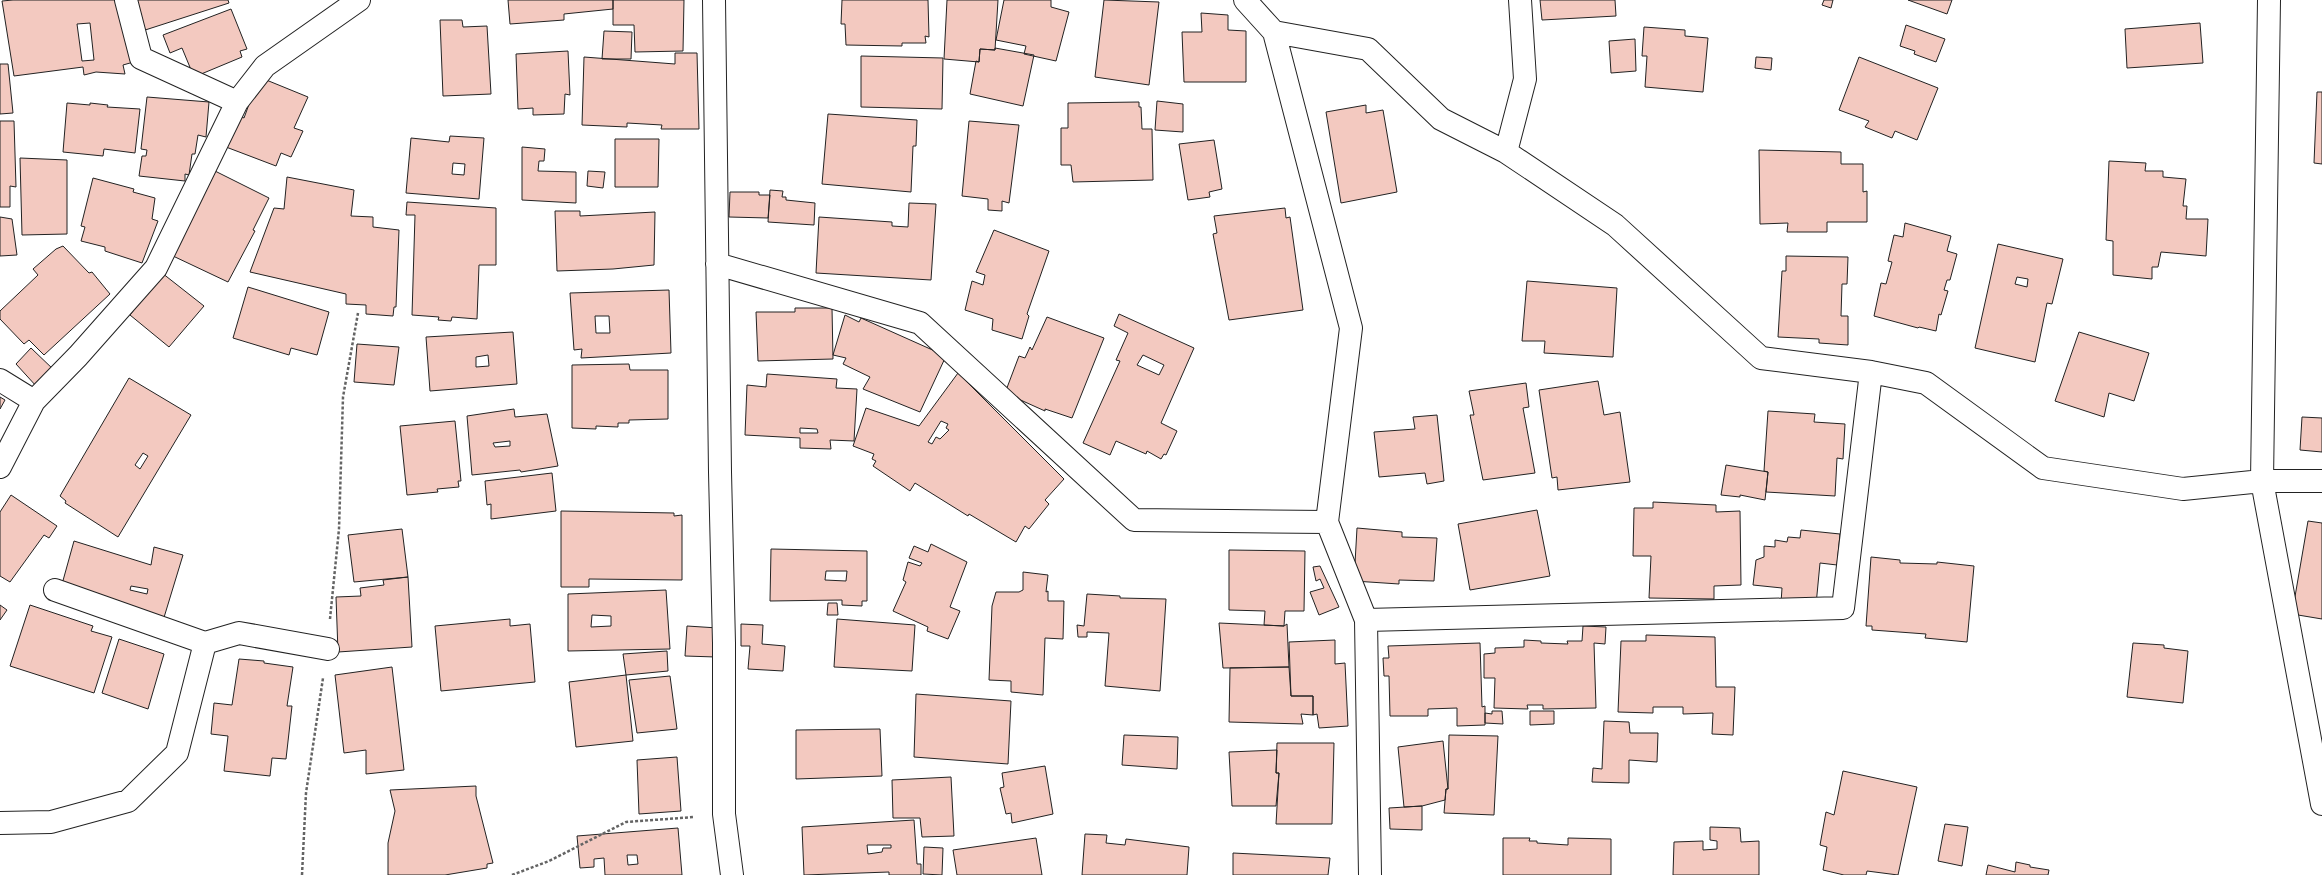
<svg xmlns="http://www.w3.org/2000/svg" width="2322" height="875" font-family="'Fira Sans',sans-serif">
	<style>
		.building { fill: #f3c9c0; stroke: #222; fill-rule: evenodd }
		.lines { fill: none; stroke-linecap: round; stroke-linejoin: round }
		.minor-casing { stroke: #222; stroke-width: 24 }
		.path { stroke: #646464; stroke-width: 2.5; stroke-dasharray: 3 2; stroke-linecap: butt }
		.minor { stroke: #fff; stroke-width: 22 }
	</style>
	<rect width="100%" height="100%" fill="#fff"/>
	<!-- building -->
	<path class="building" d="M13,0H125L137,61L123,65L125,74L96,72L84,75L83,67L14,76L2,1ZM90,23L94,60L82,61L77,24Z
		M130,0H228L229,3L139,32Z
		M508,0H613V9L564,14V20L510,24Z
		M613,0H684L683,51L635,52L634,25H613Z
		M842,0H928L929,37L925,36L926,43H902V46L846,45L845,24H841Z
		M947,0H998L995,50L980,49L979,62L944,59Z
		M1004,0H1051V7L1069,12L1056,61L1024,54L1026,46L996,40Z
		M1104,0L1159,2L1149,85L1095,77Z
		M1540,0H1615L1616,16L1542,20Z
		M1824,0H1833L1831,8L1822,5Z
		M1908,0H1952L1947,14Z
		M231,9L247,49L240,51L242,57L194,77L182,48L170,53L163,35Z
		M1201,13L1228,15V30L1246,31V82H1184L1182,32H1202Z
		M440,20H462L463,27L487,26L491,94L443,96Z
		M2200,23L2203,63L2127,68L2125,29Z
		M1906,25L1945,39L1936,62L1914,54L1915,51L1900,46Z
		M1644,27L1685,30V36L1708,38L1703,92L1645,87L1647,56H1642Z
		M604,31L632,32L631,59H602Z
		M1635,39L1636,71L1611,73L1609,41Z
		M995,48L1034,55L1023,106L970,94L976,61L979,62L980,49L995,50Z
		M568,51L570,95L565,94L564,114L533,115V108L518,109L516,54Z
		M675,53H697L699,129H661L662,125L627,123V127L582,125L584,57L675,64Z
		M861,56L943,58L942,109L861,107Z
		M1756,57L1772,58L1771,70L1755,68Z
		M1859,57L1938,88L1917,140L1895,131L1892,138L1865,127L1869,121L1839,110Z
		M0,64H8L13,113L0,114Z
		M259,77L308,97L294,128L303,131L291,157L281,153L276,166L226,147L238,115L244,118Z
		M2317,92H2322V164L2314,163Z
		M147,97L209,102L206,137L198,135L195,154H192L189,175L185,174V181L139,176L142,156H146L147,150L141,149Z
		M1157,101L1183,104V132L1155,130Z
		M1139,102V107H1141L1142,129H1152L1153,180L1073,182L1071,165H1061V128H1068V103Z
		M67,103L90,105V103L108,105L107,107L140,109L135,153L104,149L103,156L63,152Z
		M1366,105V113L1383,110L1397,192L1341,203L1326,112Z
		M828,114L917,120L916,146H913L911,192L822,184Z
		M0,121H14L16,187L10,186V207H0Z
		M969,121L1019,125L1009,203L1002,201V211L988,210V199L962,196Z
		M450,136L484,138L479,199L406,193L411,138L449,142ZM453,163L465,164L464,175L452,174Z
		M615,139H659L658,187H615Z
		M1214,140L1222,189L1209,192L1210,197L1188,200L1179,144Z
		M522,147L545,149L544,161H539L538,171L576,172V203L522,200Z
		M1759,150L1841,152V164H1863V192L1867,191V222H1827V232H1787L1788,223L1760,224Z
		M20,158L67,160V234L22,235Z
		M2109,161L2146,163L2145,171H2163V177L2186,179L2183,206H2187L2186,219H2208L2206,256L2161,252L2158,267H2152V279L2113,275V241L2106,240Z
		M215,171L269,198L253,230L255,231L228,282L173,256Z
		M588,171L605,172L603,188L587,186Z
		M287,177L354,190L351,216L373,217V227L399,230L396,307H394L393,316L366,314V305L346,304V294L250,272L274,208L284,209Z
		M93,178L134,189L133,192L155,198L152,219L158,221L142,263L105,251V247L81,241L85,227L81,226Z
		M770,190L783,191L782,197H786V200L815,203L814,225L768,222Z
		M730,192H759V195H770L768,218L729,217Z
		M407,202L496,208V265H479L477,319L452,317L451,321L438,320L439,317L412,315L415,215H406Z
		M909,203L936,204L931,280L816,273L819,217L892,222V226L908,227Z
		M1285,208L1286,218L1290,217L1303,310L1229,320L1213,234L1217,233L1214,216Z
		M555,211H580V216L655,212L654,265L613,269L557,271Z
		M0,217L12,219L17,255L0,256Z
		M1905,223L1951,236L1947,251L1957,254L1950,280H1947L1944,290L1948,291L1941,315L1939,314L1936,331L1919,327L1918,328L1874,316L1881,283L1886,284L1892,262L1888,261L1894,235L1903,237Z
		M994,230L1049,251L1027,314L1029,316L1022,339L992,330L993,319L965,310L972,281L983,285L985,275L976,272Z
		M1998,244L2063,259L2052,304L2047,303L2035,362L1975,348ZM2017,277L2028,279L2027,287L2015,284Z
		M63,246L89,273L92,272L110,294L44,355L29,340L24,344L0,319V311L38,275L33,269L56,249Z
		M1786,256L1848,257L1847,284H1842L1841,316H1848V345L1819,343V339L1778,337L1782,271H1786Z
		M162,273L204,306L169,347L130,315Z
		M1527,281L1617,288L1613,357L1544,353L1545,341H1522Z
		M248,287L329,312L317,355L291,348L289,355L233,338Z
		M669,290L671,353L581,358L582,349L574,350L570,293ZM595,316H609L610,333H596Z
		M795,308H832L833,359L758,361L756,312H795Z
		M1119,314L1194,348L1161,423L1177,431L1166,455L1164,454L1161,459L1147,451L1146,454L1116,441L1110,455L1083,443L1120,361L1116,360L1128,333L1114,326ZM1143,355L1164,365L1159,375L1137,365Z
		M845,315L859,322L861,318L946,356L920,412L863,389L870,377L843,364L846,358L833,355Z
		M1047,317L1104,338L1072,418L1045,409V411L1005,393L1019,356L1025,358L1030,347L1032,350Z
		M513,332L517,384L430,391L426,337ZM488,355L489,366L476,367V357Z
		M2079,332L2149,353L2134,401L2109,393L2104,417L2055,401Z
		M357,344L399,347L394,385L354,382Z
		M31,348L55,371L37,387L16,364Z
		M629,364L630,370H668V419L629,420V423H618V427L596,426V429L572,428V365Z
		M958,373L1064,479L1045,500L1049,504L1029,529L1025,526L1016,542L969,514L968,516L915,483L910,491L873,466L876,461L872,459L874,454L853,446L866,408L919,426ZM941,421L948,424L946,428L949,430L940,439L936,437L932,444L928,442Z
		M767,374L837,379L836,388L857,389L854,441L830,440L831,449L800,448V438L745,435L747,385L766,387ZM800,428L817,429L818,433H800Z
		M129,378L191,415L118,537L65,503L66,501L60,496ZM143,453L148,456L140,469L135,465Z
		M1598,381L1604,415L1620,412L1630,482L1558,490L1557,477L1552,478L1539,390Z
		M1526,383L1529,407L1523,408L1535,473L1483,480L1470,415H1474L1469,391Z
		M0,397L5,400L0,409Z
		M514,409L515,417L547,414L558,466L521,472L520,470L472,475L467,416ZM510,441V446L495,447L493,443Z
		M1768,411L1815,414L1814,422L1845,424L1843,459L1837,458L1835,496L1766,492L1768,472L1764,471Z
		M1437,415L1444,481L1427,484L1425,473L1379,477L1374,432L1415,429L1413,417Z
		M2302,417L2322,418V452L2300,450Z
		M455,421L461,481H458L459,487L437,489L438,492L407,495L400,426Z
		M1726,465L1768,472L1765,500L1740,495V497L1721,495Z
		M552,473L556,511L491,519V504L487,505L485,481Z
		M11,495L57,526L49,538L44,535L10,582L0,576V512Z
		M1653,502L1716,505V512L1740,511L1741,585L1714,586V599L1649,598L1651,556H1633L1634,508H1653Z
		M1537,510L1550,576L1470,590L1458,524Z
		M561,511L674,513V516L682,515V580L589,579V587H561Z
		M2308,521L2322,523V619L2292,614Z
		M1357,528L1402,532V537L1437,538L1434,581L1399,580V584L1354,581Z
		M402,529L408,577L354,582L348,535Z
		M1801,530L1840,534L1837,565L1820,563L1816,605L1781,603L1782,588L1753,585L1756,560L1764,557V546L1775,547V540L1787,542L1788,537L1800,538Z
		M74,541L151,565L154,547L183,555L162,624L59,595ZM131,586L148,589L147,594L130,590Z
		M931,544L967,562L950,607L960,611L948,639L927,631L928,627L893,611L906,582L903,580L908,562L920,566L922,563L909,558L914,546L928,552Z
		M771,549L867,551V601H862V606L842,605V600L770,601ZM826,571H847L846,581L825,580Z
		M1229,550L1305,551L1304,611H1285L1284,626L1264,625L1265,611L1229,610Z
		M1871,557L1900,560V563L1937,564V562L1974,566L1967,642L1925,638L1926,634L1872,630V626H1866Z
		M1320,566L1339,607L1319,615L1310,592L1324,588L1320,579L1316,581L1313,567Z
		M1023,572L1048,575L1046,592L1048,591V601H1064L1063,639L1045,638L1043,695L1011,692V681L989,680L992,606L996,592H1019L1023,590Z
		M408,577L412,647L338,652L336,597L361,596L360,588L384,585L383,580Z
		M666,590L670,649L568,651V594ZM592,615L611,616V626L591,627Z
		M1087,594L1120,596V598L1166,599L1160,691L1105,686L1109,633L1087,632V637H1078L1077,625L1084,626Z
		M828,603H837L838,615H827Z
		M0,605L7,610L0,620Z
		M30,605L93,626L91,631L112,637L94,693L10,666Z
		M510,619V626L530,624L535,682L441,691L435,626Z
		M837,619L915,625L912,671L834,667Z
		M1219,623L1284,626L1287,624L1289,667L1223,668Z
		M741,624L763,625L762,644L785,646L783,671L748,669L750,646H741Z
		M687,626L718,628L716,657L685,656Z
		M1583,626L1606,627L1605,644L1594,643L1596,708L1543,709V705H1527L1528,709L1494,708L1495,678H1484V654L1495,653V648L1524,647V640L1541,641V643L1568,644L1567,641H1582Z
		M1646,635L1715,637L1716,687H1735L1733,735L1712,734L1713,713L1683,714V707H1653V713L1618,712L1621,641H1646Z
		M119,639L164,654L148,709L102,693Z
		M1335,640V664L1345,663L1348,726L1319,728L1317,714L1313,715V696H1291L1289,642Z
		M1480,643L1482,707L1485,706V725L1457,726V708L1428,709V716H1390L1389,676H1384L1383,658H1389L1388,646Z
		M2133,643L2164,645V648L2188,651L2183,703L2127,697Z
		M667,651L668,671L626,675L623,654Z
		M239,659L264,661V663L293,667L287,706H292L286,759L272,758L270,776L224,771L228,736L211,734L214,703L232,705Z
		M392,667L404,770L366,774V750L344,753L335,675Z
		M1289,667L1291,696H1313V715L1301,714L1303,724L1229,722L1230,668Z
		M626,675L633,741L576,747L569,682Z
		M670,676L677,729L637,733L629,680Z
		M916,694L1011,701L1008,764L914,757Z
		M1492,711H1502L1503,724L1485,723V713L1492,714Z
		M1530,711H1554V724L1530,725Z
		M1604,721L1629,722L1630,733H1658L1657,762L1629,760V783L1592,782L1593,768L1602,769Z
		M880,729L882,776L796,779V730Z
		M1124,735L1178,737L1177,769L1122,765Z
		M1449,735L1498,736L1494,815L1444,813L1446,789H1448Z
		M1443,741L1448,789H1446L1445,800L1422,806L1404,807L1398,747Z
		M1277,743H1334L1332,824H1276L1279,773H1276Z
		M1277,750L1276,773H1279L1276,806H1232L1229,752Z
		M677,757L681,811L639,814L637,760Z
		M1045,766L1053,814L1012,823L1011,813L1006,814L1000,788L1004,787L1002,773Z
		M1843,771L1917,787L1898,875L1867,871L1866,875H1844L1823,870L1827,847L1820,845L1826,812L1834,815Z
		M951,777L954,836L922,837L920,818H893L892,780Z
		M476,786V796L493,863L487,864V868L445,875H388V843L395,811L390,790Z
		M1422,806V830L1390,829L1389,808Z
		M914,820L917,864H921V875H889V872L804,875L802,827ZM867,845H891V848H883L882,852L868,854Z
		M1945,824L1968,827L1962,866L1938,861Z
		M1710,827L1740,828L1741,842L1759,841V875H1673L1674,842L1703,841V850L1717,849V841L1710,840Z
		M678,828L682,875H605L604,858L594,859V867L580,868L577,836ZM627,855H637L638,864L628,865Z
		M1085,834L1107,835L1106,843L1125,845L1126,839L1189,847L1187,875H1082Z
		M1036,838L1042,875H957L953,850Z
		M1503,838H1530L1529,841H1537V843L1568,845V838L1611,839V875H1503Z
		M924,847L943,848L942,875L923,874Z
		M1233,853L1330,858L1328,875H1233Z
		M2016,862L2030,865V867L2049,870L2048,875H1986L1988,865L2015,872Z"/>
	<g class="lines">
		<!-- minor casing -->
		<g class="minor-casing">
			<path id="minor" d="M126,0L141,58L237,102
				M714,0L720,472L724,643V814L732,875
				M1245,0L1274,32L1351,328L1327,522L1366,620L1370,875
				M2269,0L2262,481L2322,804
				M1274,32L1368,49L1441,119L1506,152L1615,225L1761,358L1871,372L1926,383L2043,468L2183,489L2262,481H2322
				M1506,152L1525,79L1520,0
				M717,264L920,323L1134,520L1327,522
				M0,380L34,401
				M0,467L34,401L78,356L156,268L237,102L265,66L359,0
				M55,590L205,643
				M1366,620L1843,608L1871,372
				M0,823L51,822L128,801L177,753L205,643L239,633L328,649"/>
		</g>
		<!-- path -->
		<path class="path" d="M330,619L339,529L343,397L358,313
			M302,875L306,793L323,678
			M512,875L549,861L626,822L694,817"/>
		<!-- minor -->
		<use href="#minor" class="minor"/>
	</g>
</svg>
